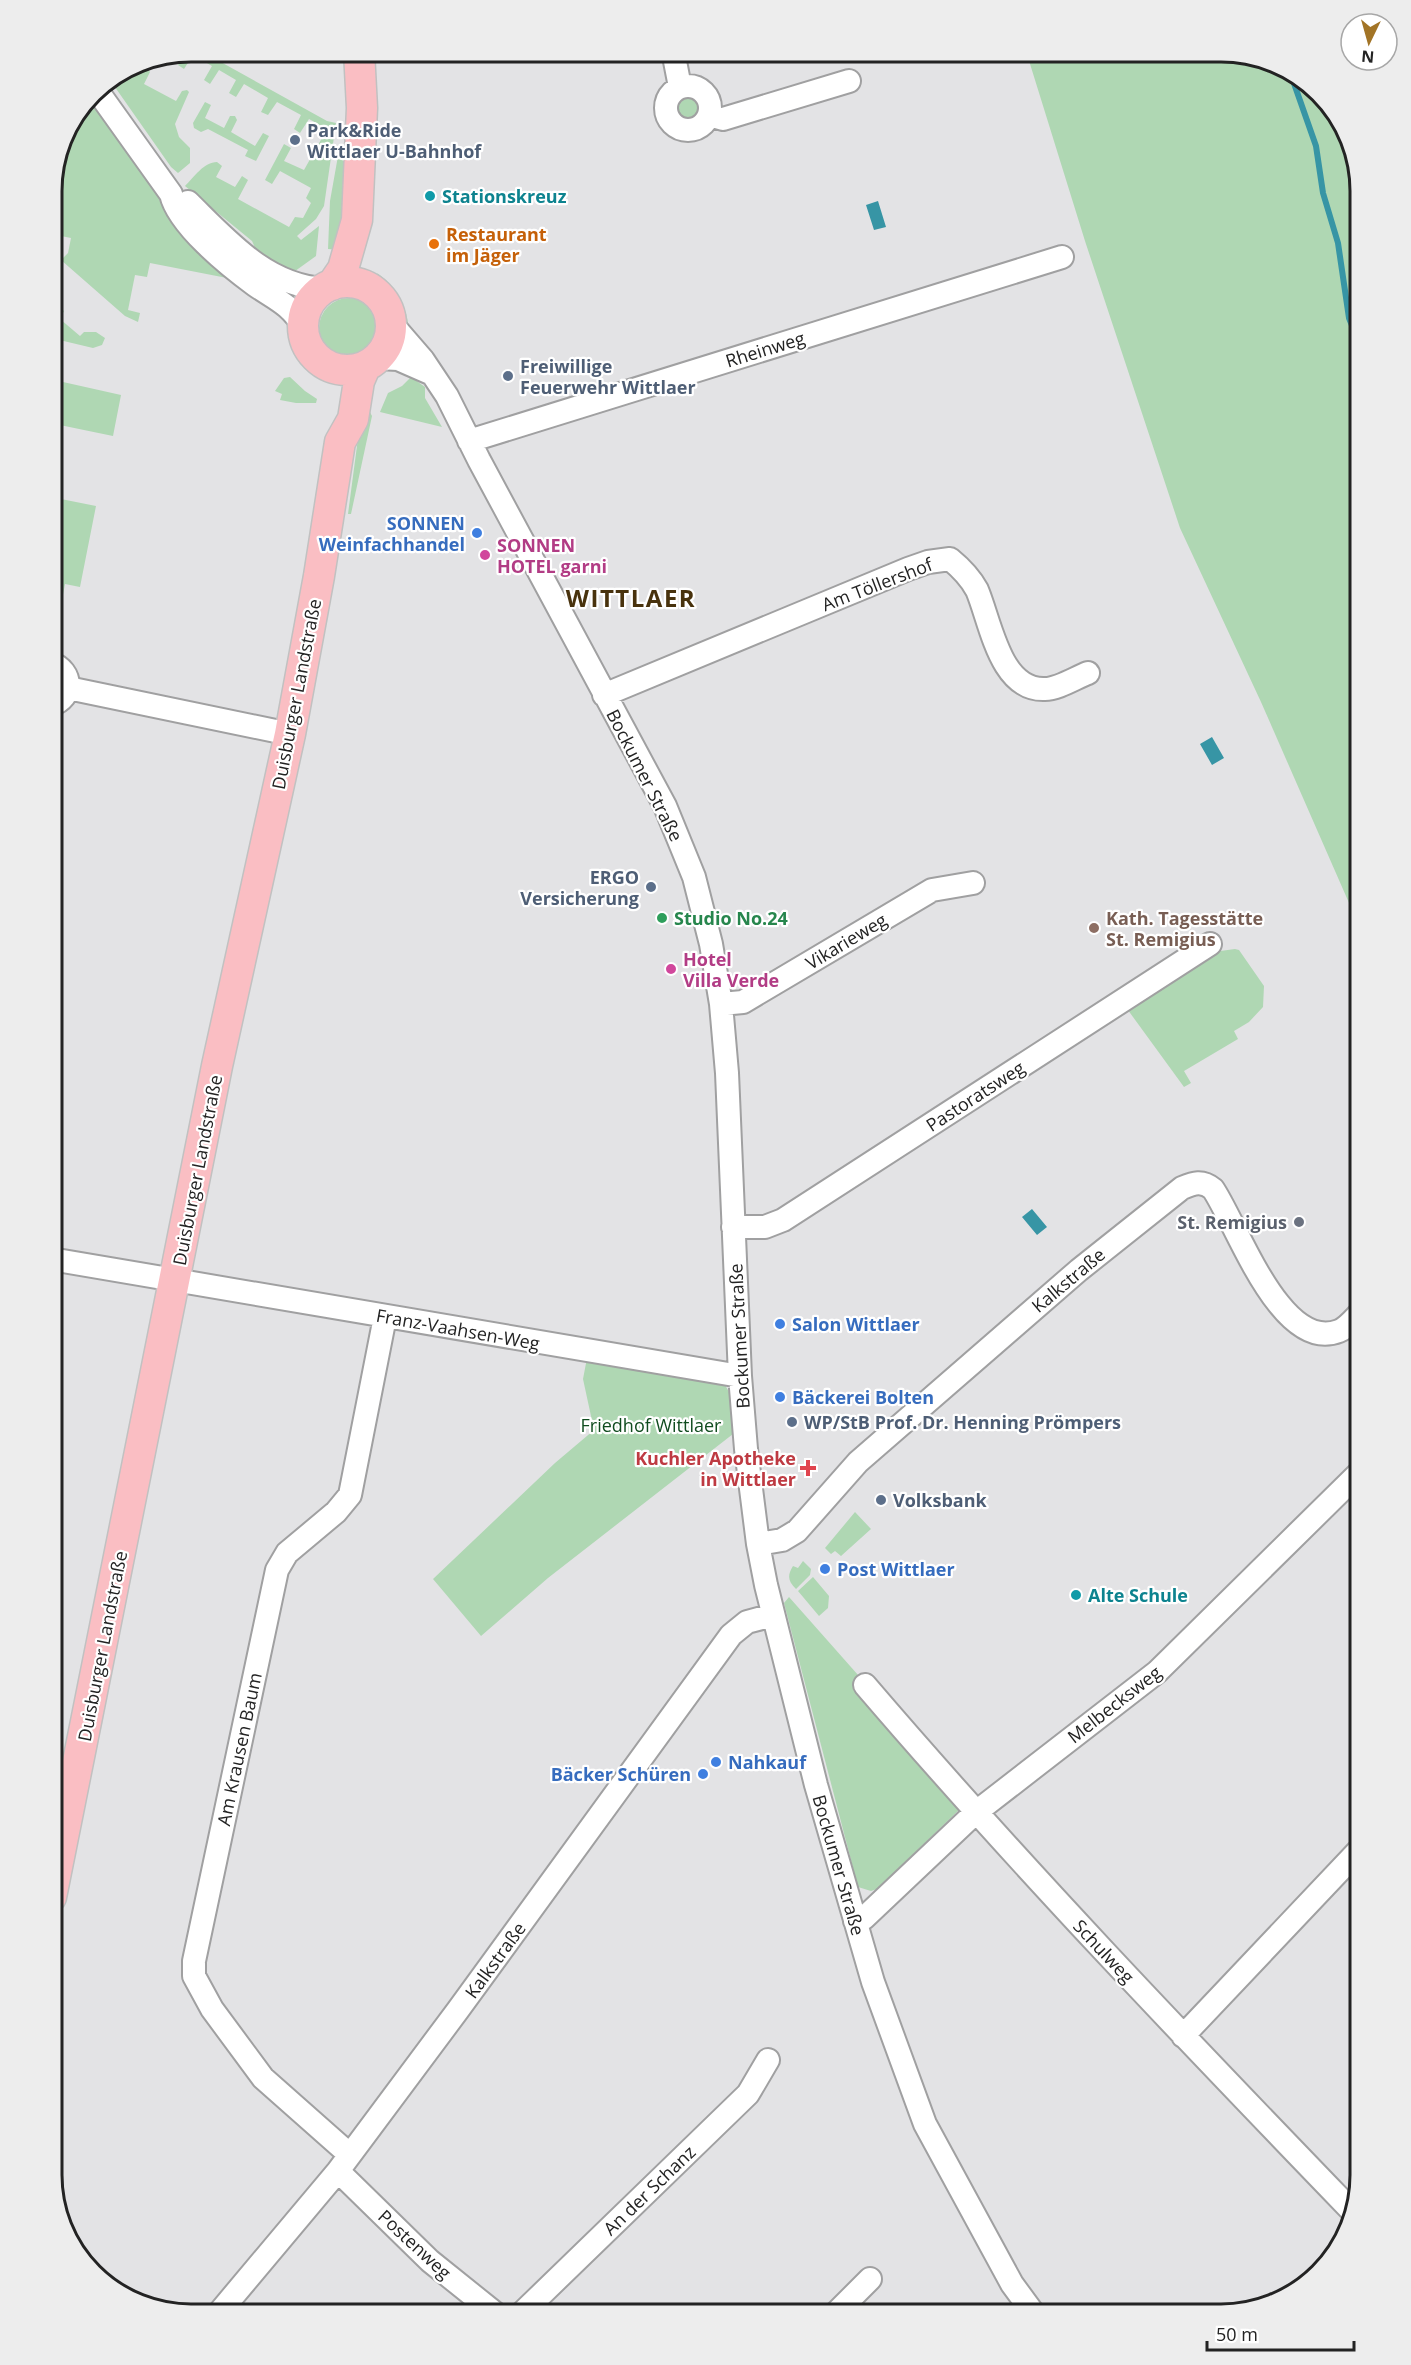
<svg xmlns="http://www.w3.org/2000/svg" width="1411" height="2365" font-family="'Open Sans',sans-serif">
	<style>
		.green { fill: #afd7b3 }
		.water { fill: #3795a5 }
		.lines { fill: none; stroke-linecap: round; stroke-linejoin: round }
		.stream { stroke: #3795a5; stroke-width: 6 }
		.minor-casing { stroke: #a0a0a1; stroke-width: 26 }
		.major-casing { stroke: #c1c1c1; stroke-width: 33 }
		.minor { stroke: #fff; stroke-width: 22 }
		.major { stroke: #fabec3; stroke-width: 30 }
		.service-dot { fill: #5c6f8a; stroke: #fff; stroke-width: 2 }
		.culture-dot { fill: #0f9aa8; stroke: #fff; stroke-width: 2 }
		.food-dot { fill: #e8710a; stroke: #fff; stroke-width: 2 }
		.shop-dot { fill: #3f7fe0; stroke: #fff; stroke-width: 2 }
		.hotel-dot { fill: #d1479c; stroke: #fff; stroke-width: 2 }
		.leisure-dot { fill: #2e9e5b; stroke: #fff; stroke-width: 2 }
		.education-dot { fill: #8d6e63; stroke: #fff; stroke-width: 2 }
		.worship-dot { fill: #6b7280; stroke: #fff; stroke-width: 2 }
		.health-dot { fill: #e0444e; stroke: #fff; stroke-width: 2 }
		.labels { text-anchor: middle; dominant-baseline: central; stroke-width: 4.5; stroke-linejoin: round; paint-order: stroke }
		.service-label { font-size: 18px; font-weight: bold; fill: #4e5e75; stroke: #fff; text-anchor: start }
		.culture-label { font-size: 18px; font-weight: bold; fill: #0d838f; stroke: #fff; text-anchor: start }
		.food-label { font-size: 18px; font-weight: bold; fill: #c56008; stroke: #fff; text-anchor: start }
		.street-label { font-size: 18px; fill: #232323; stroke: #fff }
		.shop-label { font-size: 18px; font-weight: bold; fill: #366cbe; stroke: #fff; text-anchor: start }
		.hotel-label { font-size: 18px; font-weight: bold; fill: #b23c85; stroke: #fff; text-anchor: start }
		.leisure-label { font-size: 18px; font-weight: bold; fill: #27864d; stroke: #fff; text-anchor: start }
		.education-label { font-size: 18px; font-weight: bold; fill: #785e54; stroke: #fff; text-anchor: start }
		.worship-label { font-size: 18px; font-weight: bold; fill: #5b616d; stroke: #fff; text-anchor: end }
		.park-label { font-size: 18px; fill: #104c1f; stroke: #fff }
		.health-label { font-size: 18px; font-weight: bold; fill: #be3a42; stroke: #fff; text-anchor: end }
		.district-label { font-size: 24px; font-weight: bold; letter-spacing: 1.5px; fill: #48320d; stroke: #fff }
		.rim { fill: none; stroke: #232323; stroke-width: 3 }
	</style>
	<rect width="100%" height="100%" fill="#e3e3e5"/>
	<!-- green -->
	<path class="green" d="M201,51L327,121L336,123L324,206L316,219L297,236L301,240L319,226L316,256L291,274L258,254L252,241L185,186C194,177 204,162 217,162L222,166L216,177L235,187L242,176L248,180L238,199L289,227L295,217L303,218L311,203L306,198L311,188L280,171L272,184L265,180L284,144L291,148L284,161L304,170L327,129L309,119L300,133L294,129L301,115L277,102L268,115L261,112L268,98L244,84L236,97L229,93L236,80L219,70L210,84L204,80L212,66L193,55L184,69L178,65L186,52Z
		M1026,51H1230L1298,75L1346,129L1360,190V928L1261,702L1180,528L1085,241Z
		M148,59L145,65L150,72L144,84L176,101L182,91L187,90L189,92L175,124L179,137L190,148V163L178,173L171,167L110,80L137,61Z
		M89,97L167,207L229,272L227,278L150,263L147,277L135,275L128,310L140,313L138,322L125,316L61,260L68,253L71,238L51,234V182L62,137Z
		M677 108a11 11 0 1 1 22 0a11 11 0 1 1-22 0Z
		M205,102L211,105L205,118L224,128L230,116H235L237,120L231,132L255,146L263,133L269,136L256,161L245,156L248,150L208,129L201,132L194,128L193,123Z
		M338,156H345L341,250L328,249L330,201Z
		M377,273C397,287 408,308 409,332Z
		M319 328a30 30 0 1 1 60 0a30 30 0 1 1-60 0Z
		M60,308L64,311L60,319L80,336L84,332H96L105,338L102,345L93,348L51,338V310L54,312Z
		M290,377L305,391L317,399L316,403H296L280,400L282,394L275,391L284,378Z
		M411,377L425,387V398L442,427L380,412L388,393L402,386Z
		M63,382L121,395L113,436L55,424Z
		M362,408L369,410L372,416L351,514H348Z
		M51,497L96,506L80,587L65,584L53,648Z
		M1235,949L1239,950L1264,986L1263,1007L1249,1022L1234,1031L1238,1039L1184,1071L1191,1083L1184,1087L1125,1006L1206,953Z
		M587,1358L724,1383L729,1392L733,1434L548,1578L481,1636L433,1579L555,1463L594,1430L583,1379Z
		M855,1512L871,1529L841,1556L835,1551L831,1554L825,1548Z
		M803,1561L811,1569L810,1575L796,1589C788,1581 787,1576 793,1566L798,1568Z
		M813,1577L829,1596L828,1608L819,1616L798,1591Z
		M789,1597L866,1684L961,1808L877,1889L871,1891L858,1887L784,1603Z"/>
	<!-- water -->
	<path class="water" d="M878,201L886,227L874,230L866,205Z
		M1212,737L1224,758L1212,765L1200,744Z
		M1032,1209L1047,1227L1037,1235L1022,1217Z"/>
	<g class="lines">
		<!-- stream -->
		<path class="stream" d="M1290,72L1316,146L1323,193L1338,243L1349,318L1360,345"/>
		<!-- minor casing -->
		<g class="minor-casing">
			<path id="minor" d="M673,51L680,87
				M666 108a22 22 0 1 1 44 0a22 22 0 1 1-44 0Z
				M96,89L171,194C178,225 229,266 255,285C275,299 290,304 303,326
				M709,115L723,119L849,81
				M188,202C227,240 266,286 324,289
				M391,323L423,360L447,396L479,460L665,806L694,877L711,944L721,1004L727,1073L740,1376L746,1449L758,1544L766,1585L816,1785L873,1982L925,2124L1012,2284L1034,2314
				M378,358L398,359L430,373
				M469,441L1062,257
				M68,688L290,734
				M604,695L908,569L928,562L950,559C961,568 970,577 977,590C991,623 1000,691 1045,689C1058,689 1075,678 1088,673
				M51,705C74,698 73,671 51,663
				M721,1004L743,1002L932,890L973,883
				M733,1227H765L783,1220L1210,944
				M51,1259L740,1376
				M758,1544L782,1540L797,1531L858,1462L1079,1270L1182,1188C1194,1183 1202,1180 1213,1189C1237,1224 1281,1354 1339,1331C1347,1328 1354,1319 1360,1313
				M865,1685C1020,1866 1185,2038 1350,2209
				M855,1921L864,1918L975,1813L1157,1672L1360,1472
				M1183,2036L1360,1849
				M350,2155L263,2078L212,2009L194,1976V1961L277,1570L287,1553L336,1512L350,1495L385,1317
				M338,2171L430,2261L496,2314
				M218,2314L338,2171L458,2010L731,1635L747,1622L773,1615
				M521,2314L748,2094L768,2060
				M835,2314L870,2279"/>
		</g>
		<!-- major casing -->
		<g class="major-casing">
			<path id="major" d="M303 326a44 44 0 1 1 88 0a44 44 0 1 1-88 0Z
				M332,285L343,269L357,220L362,108L359,51
				M51,1897L217,1066L290,734L319,576L340,442L353,419L359,381L365,367"/>
		</g>
		<!-- minor -->
		<use href="#minor" class="minor"/>
		<!-- major -->
		<use href="#major" class="major"/>
	</g>
	<!-- markers -->
	<g class="service-dot">
		<circle cx="295" cy="140" r="6"/>
		<circle cx="508" cy="376" r="6"/>
		<circle cx="651" cy="887" r="6"/>
		<circle cx="792" cy="1422" r="6"/>
		<circle cx="881" cy="1500" r="6"/>
	</g>
	<g class="culture-dot">
		<circle cx="430" cy="196" r="6"/>
		<circle cx="1076" cy="1595" r="6"/>
	</g>
	<circle class="food-dot" cx="434" cy="244" r="6"/>
	<g class="shop-dot">
		<circle cx="477" cy="533" r="6"/>
		<circle cx="780" cy="1324" r="6"/>
		<circle cx="780" cy="1397" r="6"/>
		<circle cx="825" cy="1569" r="6"/>
		<circle cx="716" cy="1762" r="6"/>
		<circle cx="703" cy="1774" r="6"/>
	</g>
	<g class="hotel-dot">
		<circle cx="485" cy="555" r="6"/>
		<circle cx="671" cy="969" r="6"/>
	</g>
	<circle class="leisure-dot" cx="662" cy="918" r="6"/>
	<circle class="education-dot" cx="1094" cy="928" r="6"/>
	<circle class="worship-dot" cx="1299" cy="1222" r="6"/>
	<path class="health-dot" d="M805 1459h6v6h6v6h-6v6h-6v-6h-6v-6h6z"/>
	<g class="labels">
		<!-- service labels -->
		<g class="service-label">
			<text x="307" y="130">Park&amp;Ride<tspan x="307" dy="21">Wittlaer U-Bahnhof</tspan></text>
			<text x="520" y="366">Freiwillige<tspan x="520" dy="21">Feuerwehr Wittlaer</tspan></text>
			<text x="639" y="877" text-anchor="end">ERGO<tspan x="639" dy="21">Versicherung</tspan></text>
			<text x="804" y="1422">WP/StB Prof. Dr. Henning Prömpers</text>
			<text x="893" y="1500">Volksbank</text>
		</g>
		<!-- culture labels -->
		<g class="culture-label">
			<text x="442" y="196">Stationskreuz</text>
			<text x="1088" y="1595">Alte Schule</text>
		</g>
		<!-- food labels -->
		<g class="food-label">
			<text x="446" y="234">Restaurant<tspan x="446" dy="21">im Jäger</tspan></text>
		</g>
		<!-- street labels -->
		<g class="street-label">
			<text transform="translate(765 349) rotate(-17)">Rheinweg</text>
			<text transform="translate(877 584) rotate(-21)">Am Töllershof</text>
			<text transform="translate(296 694) rotate(-79)">Duisburger Landstraße</text>
			<text transform="translate(645 775) rotate(63)">Bockumer Straße</text>
			<text transform="translate(846 941) rotate(-31)">Vikarieweg</text>
			<text transform="translate(975 1096) rotate(-33)">Pastoratsweg</text>
			<text transform="translate(197 1170) rotate(-79)">Duisburger Landstraße</text>
			<text transform="translate(1068 1280) rotate(-40)">Kalkstraße</text>
			<text transform="translate(458 1329) rotate(10)">Franz-Vaahsen-Weg</text>
			<text transform="translate(739 1336) rotate(-93)">Bockumer Straße</text>
			<text transform="translate(102 1646) rotate(-79)">Duisburger Landstraße</text>
			<text transform="translate(1114 1704) rotate(-38)">Melbecksweg</text>
			<text transform="translate(239 1749) rotate(-78)">Am Krausen Baum</text>
			<text transform="translate(839 1865) rotate(74)">Bockumer Straße</text>
			<text transform="translate(1104 1951) rotate(47)">Schulweg</text>
			<text transform="translate(495 1960) rotate(-54)">Kalkstraße</text>
			<text transform="translate(649 2190) rotate(-44)">An der Schanz</text>
			<text transform="translate(415 2244) rotate(43)">Postenweg</text>
		</g>
		<!-- shop labels -->
		<g class="shop-label">
			<text x="465" y="523" text-anchor="end">SONNEN<tspan x="465" dy="21">Weinfachhandel</tspan></text>
			<text x="792" y="1324">Salon Wittlaer</text>
			<text x="792" y="1397">Bäckerei Bolten</text>
			<text x="837" y="1569">Post Wittlaer</text>
			<text x="728" y="1762">Nahkauf</text>
			<text x="691" y="1774" text-anchor="end">Bäcker Schüren</text>
		</g>
		<!-- hotel labels -->
		<g class="hotel-label">
			<text x="497" y="545">SONNEN<tspan x="497" dy="21">HOTEL garni</tspan></text>
			<text x="683" y="959">Hotel<tspan x="683" dy="21">Villa Verde</tspan></text>
		</g>
		<!-- leisure labels -->
		<g class="leisure-label">
			<text x="674" y="918">Studio No.24</text>
		</g>
		<!-- education labels -->
		<g class="education-label">
			<text x="1106" y="918">Kath. Tagesstätte<tspan x="1106" dy="21">St. Remigius</tspan></text>
		</g>
		<!-- worship labels -->
		<g class="worship-label">
			<text x="1287" y="1222">St. Remigius</text>
		</g>
		<!-- park labels -->
		<g class="park-label">
			<text x="651" y="1425">Friedhof Wittlaer</text>
		</g>
		<!-- health labels -->
		<g class="health-label">
			<text x="796" y="1458">Kuchler Apotheke<tspan x="796" dy="21">in Wittlaer</tspan></text>
		</g>
		<!-- district labels -->
		<g class="district-label">
			<text x="631" y="597">WITTLAER</text>
		</g>
	</g>
	<!-- crop -->
	<path d="M0 0H1411V2365H0ZM191 62H1221A129 129 0 0 1 1350 191V2175A129 129 0 0 1 1221 2304H191A129 129 0 0 1 62 2175V191A129 129 0 0 1 191 62Z" fill="#ededed" fill-rule="evenodd"/>
	<path class="rim" d="M191 62H1221A129 129 0 0 1 1350 191V2175A129 129 0 0 1 1221 2304H191A129 129 0 0 1 62 2175V191A129 129 0 0 1 191 62Z"/>
	<!-- north arrow -->
	<g transform="translate(1369 42) rotate(185)"><circle r="28" fill="#ffffff" stroke="#a7a7a7" stroke-width="1.5"/>
	<path d="M0-4.5L10 22L0 15L-10 22Z" fill="#a27426"/>
	<text y="-9" font-size="16" font-weight="bold" text-anchor="middle" fill="#232323">N</text>
	</g>
	<!-- scale -->
	<path d="M1207 2341v9h147v-9" fill="none" stroke="#232323" stroke-width="3"/>
	<text x="1216" y="2341" font-size="18" fill="#232323" stroke="#ffffff" stroke-width="4.5" paint-order="stroke">50 m</text>
</svg>
